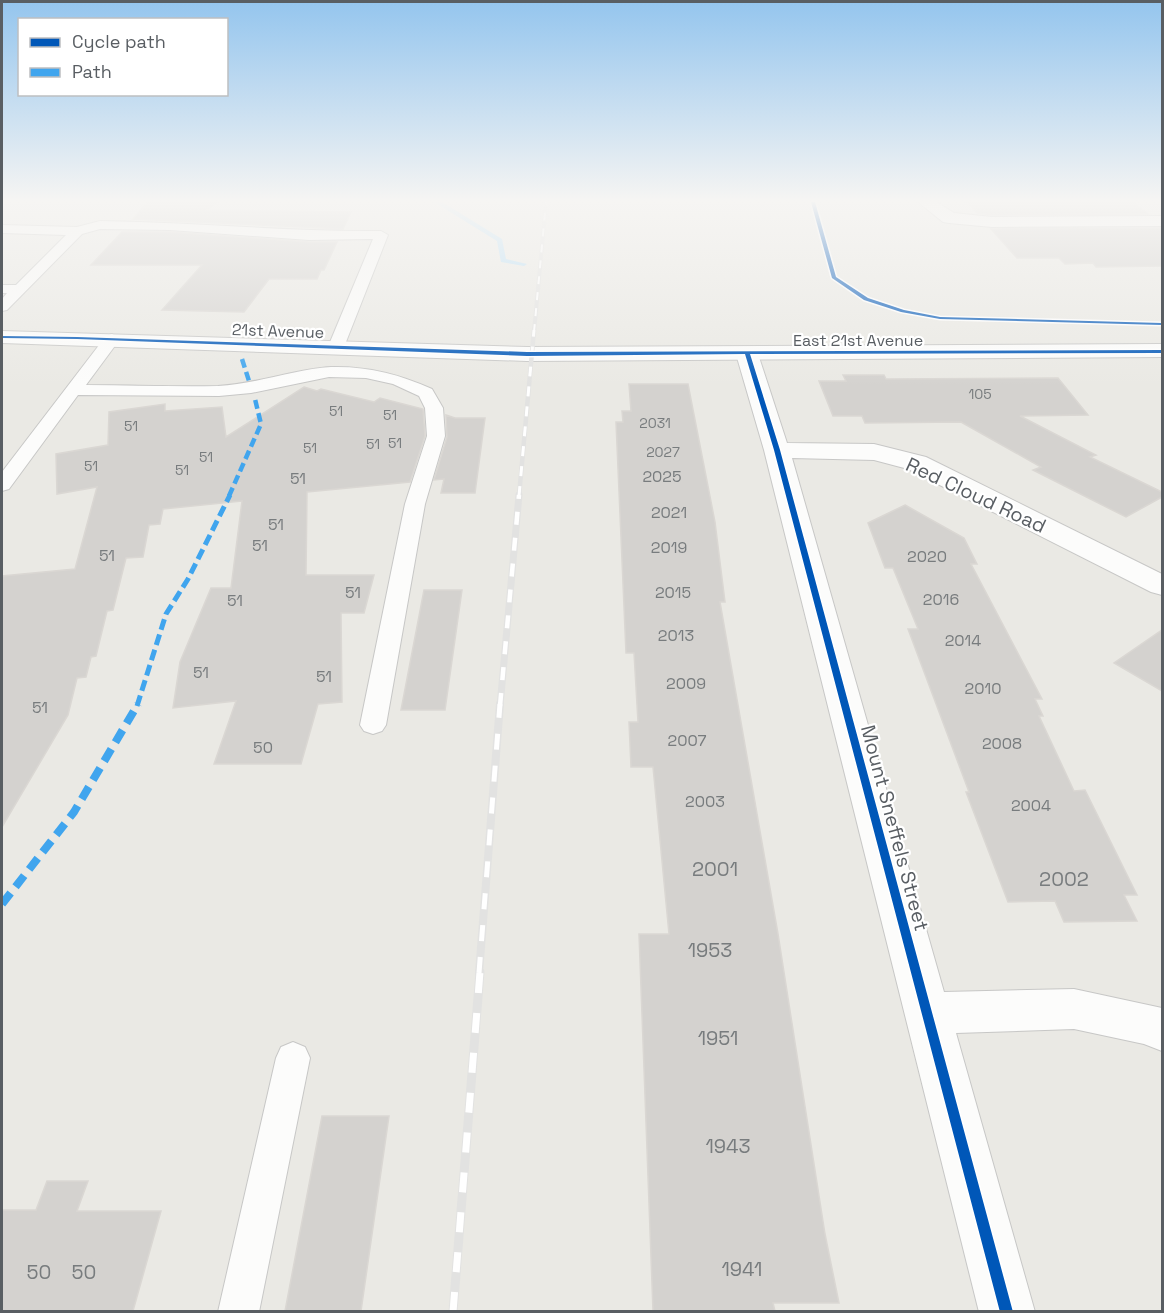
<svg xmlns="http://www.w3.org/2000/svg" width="1164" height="1313" font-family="'Space Grotesk',sans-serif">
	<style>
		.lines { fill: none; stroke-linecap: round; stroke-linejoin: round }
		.stream { fill: #b6def7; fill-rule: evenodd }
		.building { fill: #d4d2cf; stroke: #dad7d3; stroke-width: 1.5 }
		.service-casing { stroke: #c7c7c6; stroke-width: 2 }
		.minor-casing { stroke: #c7c7c6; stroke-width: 2 }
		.tertiary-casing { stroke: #c7c7c6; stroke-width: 2 }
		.service { fill: #fcfcfb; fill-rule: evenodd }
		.minor { fill: #fcfcfb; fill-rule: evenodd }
		.tertiary { fill: #fcfcfb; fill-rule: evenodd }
		.rail-far4-casing { stroke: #e2e2e1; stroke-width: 4 }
		.rail-far3-casing { stroke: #e2e2e1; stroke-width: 4.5 }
		.rail-far2-casing { stroke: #e2e2e1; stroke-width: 7 }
		.rail-far1-casing { stroke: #e2e2e1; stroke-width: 8 }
		.rail-casing { stroke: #e2e2e1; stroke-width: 9 }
		.rail-far4 { stroke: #fff; stroke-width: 2; stroke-dasharray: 8; stroke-linecap: butt }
		.rail-far3 { stroke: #fff; stroke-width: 3; stroke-dasharray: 10; stroke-linecap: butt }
		.rail-far2 { stroke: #fff; stroke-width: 4.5; stroke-dasharray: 13; stroke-linecap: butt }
		.rail-far1 { stroke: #fff; stroke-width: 5; stroke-dasharray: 16; stroke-linecap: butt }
		.rail { stroke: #fff; stroke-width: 7; stroke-dasharray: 20; stroke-linecap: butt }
		.quiet-far2 { stroke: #40a5ee; stroke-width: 4.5; stroke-dasharray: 9 4.5; stroke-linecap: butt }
		.quiet-far1 { stroke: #40a5ee; stroke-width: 5; stroke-dasharray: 11 5; stroke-linecap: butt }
		.quiet { stroke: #40a5ee; stroke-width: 8; stroke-dasharray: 14 8; stroke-linecap: butt }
		.cycleway-casing { stroke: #fff; stroke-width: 3 }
		.cycleway { fill: #0057b8; fill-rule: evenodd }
		.labels { text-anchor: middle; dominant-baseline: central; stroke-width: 4.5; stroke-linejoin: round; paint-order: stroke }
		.far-number-label { font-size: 14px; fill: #787c7e }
		.far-street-label { font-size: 16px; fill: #595e63; stroke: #fff }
		.number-label { font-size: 16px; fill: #787c7e }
		.street-label { font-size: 20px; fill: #595e63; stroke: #fff }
		.near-number-label { font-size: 20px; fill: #787c7e }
	</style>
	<rect width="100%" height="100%" fill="#eae9e4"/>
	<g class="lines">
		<!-- stream -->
		<path class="stream" d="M434,202H442L502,239L506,259L527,264L524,266L501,262L497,241Z"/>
	</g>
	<!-- building -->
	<path class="building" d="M148,202H218L207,210L351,212L343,229L133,219Z
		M967,202H1133L1148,214L992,215L977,213Z
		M1162,228V266L1096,267L1093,263L1065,264L1059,258H1017L991,229Z
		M122,232H170L309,242H337L324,270H321L317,279H269L244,312L162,310L202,265H91Z
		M843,375H884L886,379L1058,378L1088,415L1020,416L1096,455L1090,457L1162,492V497L1126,517L1033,470L1041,467L961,422L865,423L862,416H833L819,381H846Z
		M629,384H688L715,522L725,602H720L778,934L825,1234L839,1303H773L775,1311H653L639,934H669L653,767H631L629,722H638L634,653H626L616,422H623L622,411H631Z
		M304,387L317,391L321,389L374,402L380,398L423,409L425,436L410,482L307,492L306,575H374L364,613H341L342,702L318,704L301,764H214L236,701L173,708L180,662L211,588H231L242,501L163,509L160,524L149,525L143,557L126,558L113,610L107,611L96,656L91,657L86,677L77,678L68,715L2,827V576L75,569L97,487L57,494L56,454L108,445L109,412L165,404V411L222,407L226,437Z
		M446,415L455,418H485L475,493H441L444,479L434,480L447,437Z
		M905,505L964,538L977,564H971L1042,699H1035L1043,716H1039L1074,791L1085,790L1137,895H1124L1137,921L1064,922L1055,901L1008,902L966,792H969L908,629H918L893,568H885L868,523Z
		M424,590H462L445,710H401Z
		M1162,630V691L1114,663Z
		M322,1116H389L361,1311H285Z
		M47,1181H88L77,1211H161L133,1311H2V1210H36Z"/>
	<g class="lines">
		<!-- service casing -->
		<g class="service-casing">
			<path id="service" d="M100,221C194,222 287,232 381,231L388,235L344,347L336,352L328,347L373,239L309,240L170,230L100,229L82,234L7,310L2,311V299L7,293H2V285H16L66,235L2,233V225L77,227Z
				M112,334L120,339L86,385C130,385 174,387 218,386C257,384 295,369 331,367C367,366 399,374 432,389L443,408L445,436L425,504L386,725L382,731L373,734L364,731L360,725L405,504L427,436L425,408L419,396L393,384L366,378L329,377L251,393L219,396L78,395L9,489L2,491V472L106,336Z
				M293,1042L305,1047L310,1058L259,1312H218L276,1058L281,1047Z"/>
		</g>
		<!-- minor casing -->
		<g class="minor-casing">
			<path id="minor" d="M918,202H937L954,213L992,217L1162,216V226L992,227L949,223L943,222Z
				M747,347L755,349L758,354L787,443L874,444L926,457L1162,574V595L1151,592L908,469L874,460L792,458L944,992L1074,989L1162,1008V1051L1144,1044L1074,1029L956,1033L1035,1312H979L764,450L736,354L739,349Z"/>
		</g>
		<!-- tertiary casing -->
		<g class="tertiary-casing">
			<path id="tertiary" d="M2,331L527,347L1162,344V357L527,361L2,343Z"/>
		</g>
		<!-- service -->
		<use href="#service" class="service"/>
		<!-- minor -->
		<use href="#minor" class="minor"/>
		<!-- tertiary -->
		<use href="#tertiary" class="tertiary"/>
		<!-- rail-far4 casing -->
		<g class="rail-far4-casing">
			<path id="rail-far4" d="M534,332L546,202"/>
		</g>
		<!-- rail-far3 casing -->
		<g class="rail-far3-casing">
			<path id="rail-far3" d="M519,496L534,330"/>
		</g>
		<!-- rail-far2 casing -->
		<g class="rail-far2-casing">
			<path id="rail-far2" d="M500,706L519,495"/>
		</g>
		<!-- rail-far1 casing -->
		<g class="rail-far1-casing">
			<path id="rail-far1" d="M479,973L500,704"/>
		</g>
		<!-- rail casing -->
		<g class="rail-casing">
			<path id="rail" d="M453,1312L480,972"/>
		</g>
		<!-- rail-far4 -->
		<use href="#rail-far4" class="rail-far4"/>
		<!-- rail-far3 -->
		<use href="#rail-far3" class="rail-far3"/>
		<!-- rail-far2 -->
		<use href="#rail-far2" class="rail-far2"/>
		<!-- rail-far1 -->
		<use href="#rail-far1" class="rail-far1"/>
		<!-- rail -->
		<use href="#rail" class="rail"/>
		<!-- quiet-far2 -->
		<path class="quiet-far2" d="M242,359L249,381
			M229,496L261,424L255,399"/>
		<!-- quiet-far1 -->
		<path class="quiet-far1" d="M137,706L166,614L188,579L230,495"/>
		<!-- quiet -->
		<path class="quiet" d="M2,904L74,812L138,704"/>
		<!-- cycleway casing -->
		<g class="cycleway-casing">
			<path id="cycleway" d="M811,202H815L836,277L868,298L904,310L940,317L1162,323V325L940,319L901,312L864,300L832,278Z
				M2,336L77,337L527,352L1162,350V353L750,354L780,450L1013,1312H1000L774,450L745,354L527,356L77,339L2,338Z"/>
		</g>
		<!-- cycleway -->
		<use href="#cycleway" class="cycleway"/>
	</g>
	<!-- sky -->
	<linearGradient id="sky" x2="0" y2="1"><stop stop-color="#94c5ee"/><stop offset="0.52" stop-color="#f6f5f3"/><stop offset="1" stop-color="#f6f5f3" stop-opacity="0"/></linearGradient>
	<rect width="1164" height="386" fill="url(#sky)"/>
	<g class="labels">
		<!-- far-number labels -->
		<g class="far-number-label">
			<text x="980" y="394">105</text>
			<text x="336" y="411">51</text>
			<text x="390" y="415">51</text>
			<text x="655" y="423">2031</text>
			<text x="131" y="426">51</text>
			<text x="395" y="443">51</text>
			<text x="373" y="444">51</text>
			<text x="310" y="448">51</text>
			<text x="663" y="452">2027</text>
			<text x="206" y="457">51</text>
			<text x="91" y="466">51</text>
			<text x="182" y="470">51</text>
		</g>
		<!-- far-street labels -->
		<g class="far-street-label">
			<text transform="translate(278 331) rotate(2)">21st Avenue</text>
			<text x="858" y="340">East 21st Avenue</text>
		</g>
		<!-- number labels -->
		<g class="number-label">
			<text x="662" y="476">2025</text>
			<text x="298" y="478">51</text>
			<text x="669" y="512">2021</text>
			<text x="276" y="524">51</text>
			<text x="260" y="545">51</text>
			<text x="669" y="547">2019</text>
			<text x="107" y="555">51</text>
			<text x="927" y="556">2020</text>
			<text x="353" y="592">51</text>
			<text x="673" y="592">2015</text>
			<text x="941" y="599">2016</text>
			<text x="235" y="600">51</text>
			<text x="676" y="635">2013</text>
			<text x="963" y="640">2014</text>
			<text x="201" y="672">51</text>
			<text x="324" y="676">51</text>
			<text x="686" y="683">2009</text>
			<text x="983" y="688">2010</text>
			<text x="40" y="707">51</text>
			<text x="687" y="740">2007</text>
			<text x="1002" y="743">2008</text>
			<text x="263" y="747">50</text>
			<text x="705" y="801">2003</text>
			<text x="1031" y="805">2004</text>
		</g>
		<!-- street labels -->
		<g class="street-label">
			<text transform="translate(976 495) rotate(25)">Red Cloud Road</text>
			<text transform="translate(895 828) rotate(75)">Mount Sneffels Street</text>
		</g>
		<!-- near-number labels -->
		<g class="near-number-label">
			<text x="715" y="869">2001</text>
			<text x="1064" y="879">2002</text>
			<text x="710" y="950">1953</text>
			<text x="718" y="1038">1951</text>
			<text x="728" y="1146">1943</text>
			<text x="742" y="1269">1941</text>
			<text x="39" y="1272">50</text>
			<text x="84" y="1272">50</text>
		</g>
	</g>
	<!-- border -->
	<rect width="1164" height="1313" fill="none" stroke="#595e63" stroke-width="6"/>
	<!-- legend -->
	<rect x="18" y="18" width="210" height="78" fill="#ffffff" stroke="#bdbfc1" stroke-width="1.5"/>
	<rect x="30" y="38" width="30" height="9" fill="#0057b8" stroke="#bdbfc1" stroke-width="1.5"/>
	<text x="72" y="48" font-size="18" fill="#595e63">Cycle path</text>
	<rect x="30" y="68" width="30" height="9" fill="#40a5ee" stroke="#bdbfc1" stroke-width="1.5"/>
	<text x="72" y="78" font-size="18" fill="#595e63">Path</text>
</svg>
